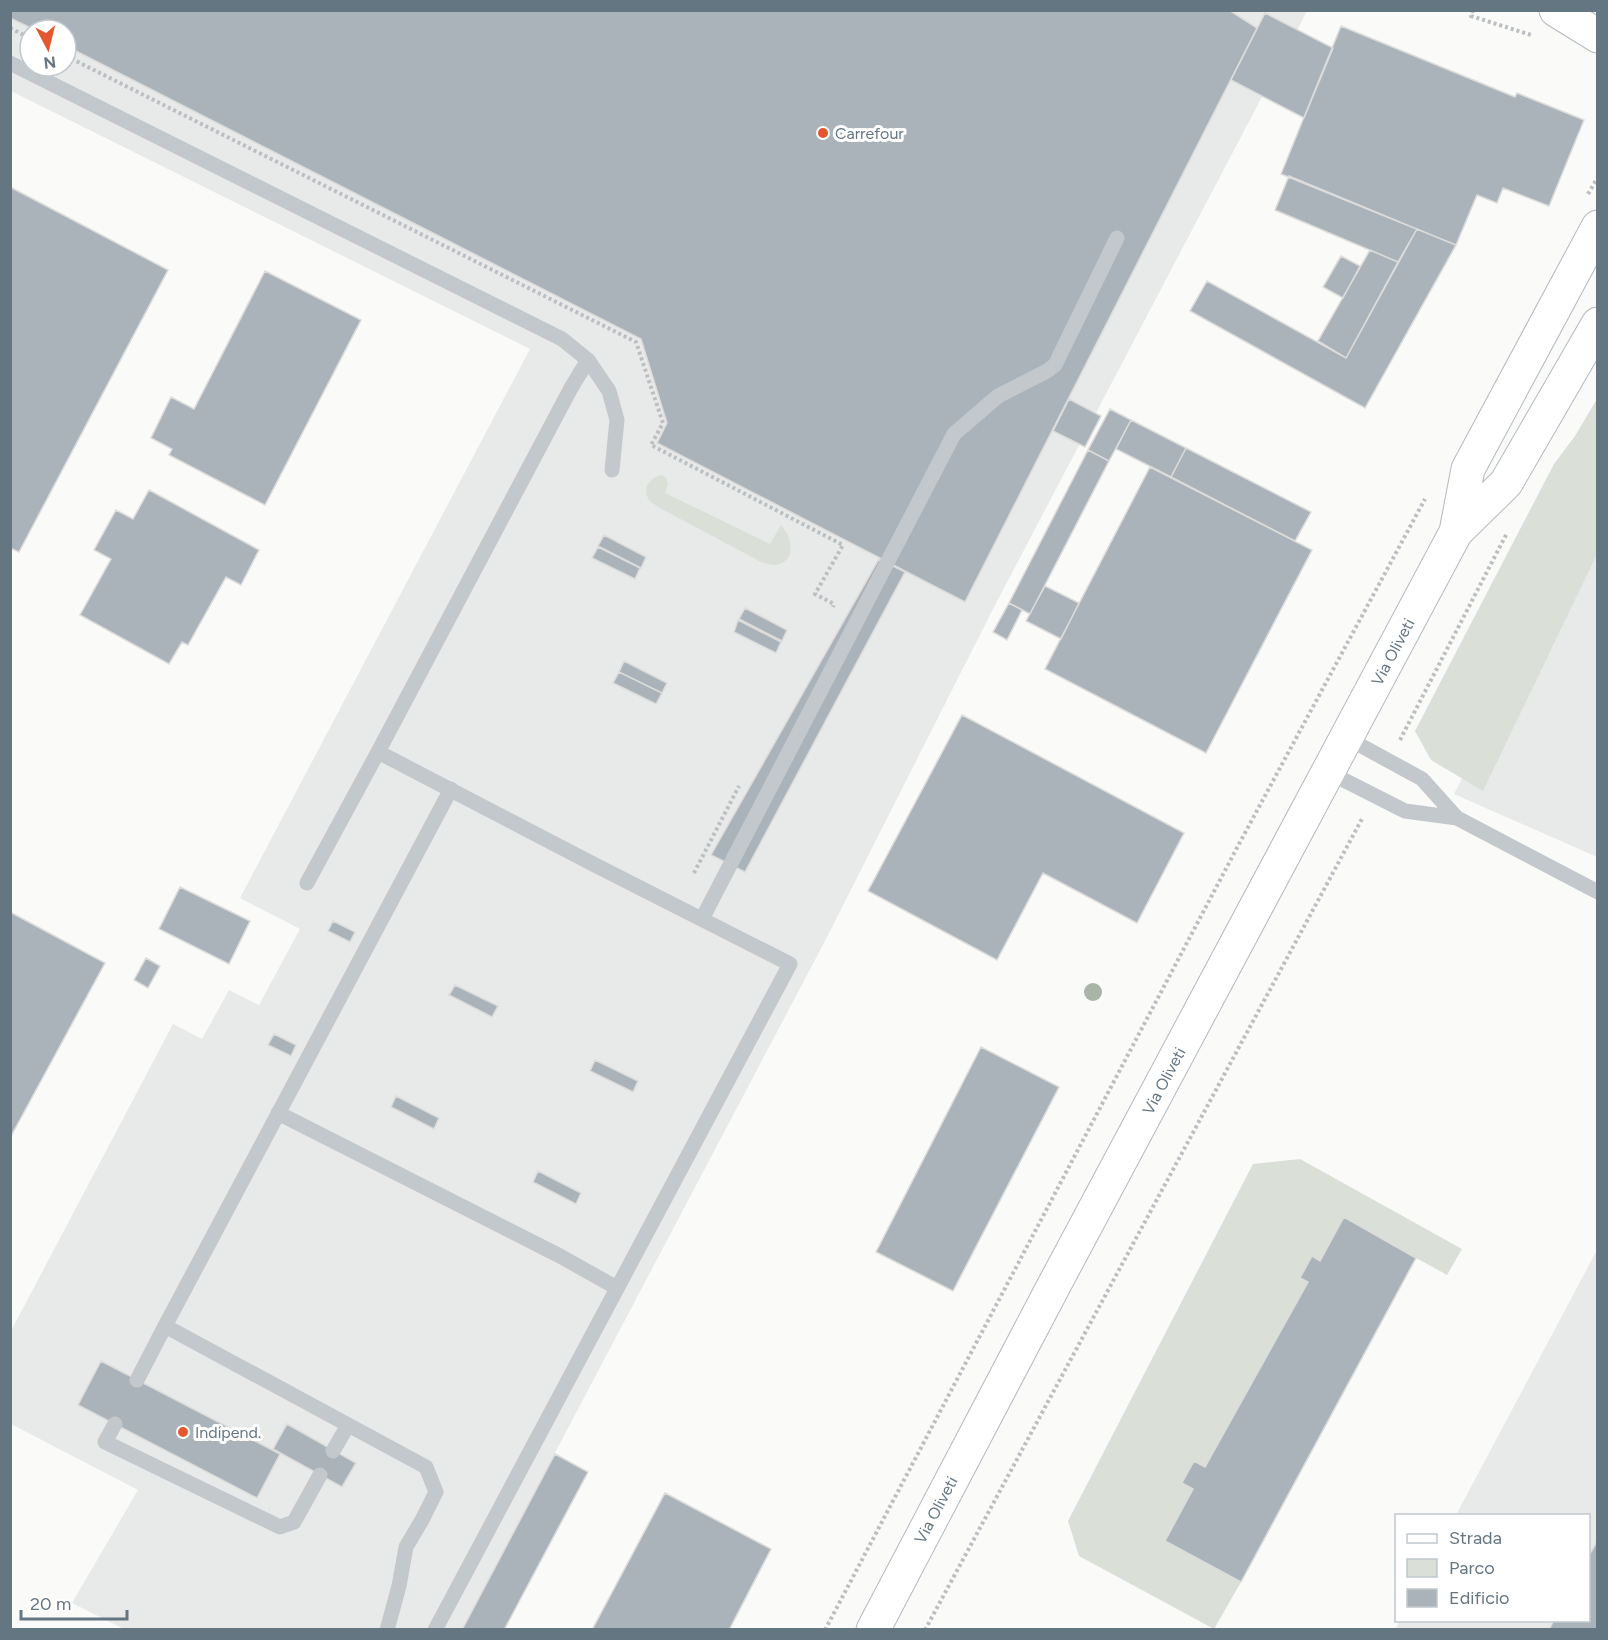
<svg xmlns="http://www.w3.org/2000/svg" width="1608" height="1640" font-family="Figtree,sans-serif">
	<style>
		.built { fill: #e8e9e9; fill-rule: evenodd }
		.green { fill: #dadfd7 }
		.building { fill: #aab3b9; stroke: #dcdcda; stroke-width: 1.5 }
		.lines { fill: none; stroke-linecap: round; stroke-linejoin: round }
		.secondary-casing { stroke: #b3babf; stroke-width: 35 }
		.path { stroke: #bbbfc2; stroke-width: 4; stroke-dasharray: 3 3; stroke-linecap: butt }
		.lane { stroke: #c3c8cc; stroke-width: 15 }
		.secondary { stroke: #fff; stroke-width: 33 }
		.tree { fill: #aab4a7 }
		.poi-dot { fill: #e4572e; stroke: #fff; stroke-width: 2 }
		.labels { text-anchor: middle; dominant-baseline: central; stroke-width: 6; stroke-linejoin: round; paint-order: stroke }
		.poi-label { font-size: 16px; fill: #657683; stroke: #fff; text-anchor: start }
		.street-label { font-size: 16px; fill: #657683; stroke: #fff }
	</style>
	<rect width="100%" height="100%" fill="#fafaf8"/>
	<!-- built -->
	<path class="built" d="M10,11H1307L993,609L826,939L462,1629H124L72,1603L138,1490L11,1424V1331L173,1024L202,1039L229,990L259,1005L300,929L240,898L530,349L11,91ZM30,30H66V66H30Z
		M1597,515V857L1454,794Z
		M1597,1250V1629L1395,1630L1400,1620H1588V1516L1456,1515Z"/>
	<!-- green -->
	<path class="green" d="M1597,399V554L1483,791L1431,760L1415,731L1554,464L1575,436Z
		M662,475L666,478L668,485L665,493L770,544L781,525C792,537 797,561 776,565C771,565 766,563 761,562L658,507C656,505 652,503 650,501C641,490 649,477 662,475Z
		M1300,1159L1462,1249L1447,1275L1344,1218L1320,1261L1312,1256L1300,1278L1308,1282L1205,1467L1194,1461L1182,1483L1193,1489L1165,1541L1241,1582L1214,1629L1079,1556L1068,1521L1253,1164Z"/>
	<!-- building -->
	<path class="building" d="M10,10H1229L1257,28L965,602L657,443L667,423L641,339L66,46V30H35L10,18Z
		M1265,13L1333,48L1304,118L1231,80Z
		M1341,26L1515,97L1517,93L1584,120L1549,206L1503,188L1497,203L1477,195L1456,245L1281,174Z
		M1289,176L1417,229L1398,262L1275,210Z
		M10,187L168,270L19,552L10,548Z
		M1417,229L1456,245L1365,408L1190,311L1207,281L1346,358Z
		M1370,250L1398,262L1346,358L1318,341Z
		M1341,256L1360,266L1343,298L1323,287Z
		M265,271L361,320L265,505L169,455L172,449L151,438L171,397L194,409Z
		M1069,399L1101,416L1085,447L1053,431Z
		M1110,409L1131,420L1109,461L1088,450Z
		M1131,420L1186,448L1171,477L1116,449Z
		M1186,448L1311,512L1295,541L1171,477Z
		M1088,450L1109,461L1030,614L1009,603Z
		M1150,467L1312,550L1206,753L1045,669Z
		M149,490L259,550L241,585L226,577L188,645L182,642L169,664L80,615L111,559L94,550L116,510L133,519Z
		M604,535L646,557L641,568L598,546Z
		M598,547L640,568L635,579L592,558Z
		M879,559L905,572L745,872L711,855Z
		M1045,586L1079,603L1061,639L1026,621Z
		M1009,603L1022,610L1007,640L993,632Z
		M745,608L787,630L782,641L739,619Z
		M738,620L781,642L776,653L734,632Z
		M624,661L667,683L662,693L619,672Z
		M619,672L662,693L656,704L613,683Z
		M962,715L1184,833L1137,923L1043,873L997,960L868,891Z
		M180,887L250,921L229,964L159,929Z
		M10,912L105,963L10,1138Z
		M333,921L355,932L350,942L328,931Z
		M146,958L160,966L148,988L134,980Z
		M455,985L498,1006L492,1017L449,995Z
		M274,1034L296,1045L291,1056L268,1045Z
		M981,1047L1059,1087L953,1291L876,1252Z
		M595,1060L638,1081L633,1092L590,1071Z
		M396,1096L439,1118L434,1129L391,1107Z
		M538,1171L581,1193L576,1204L533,1182Z
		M1344,1217L1416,1258L1241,1582L1165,1541L1193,1489L1182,1483L1194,1461L1205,1467L1308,1282L1300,1278L1312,1256L1320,1261Z
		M101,1361L280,1454L257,1498L78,1405Z
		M287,1424L356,1463L342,1487L273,1449Z
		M555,1454L588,1472L504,1630H462Z
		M665,1493L771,1549L729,1630H592Z
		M1598,1540V1630H1549L1554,1620H1588V1557Z"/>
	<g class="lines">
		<!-- secondary casing -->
		<g class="secondary-casing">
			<path id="secondary" d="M1556,10L1598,36
				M1456,532L1468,469L1598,227
				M873,1630L1052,1289L1456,532L1506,483L1598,324"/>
		</g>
		<!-- path -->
		<path class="path" d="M1473,10L1471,16L1531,35
			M10,28L30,38
			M66,56L636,342L663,423L651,445L843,545L815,594L834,604L833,607
			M1588,194L1598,177
			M1400,740L1507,533
			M694,873L739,786
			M825,1630L1239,844L1425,499
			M925,1630L1363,817"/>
		<!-- lane -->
		<path class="lane" d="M10,63L562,339L588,360L609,391L617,420L612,470
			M1347,738L1422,779L1457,818L1598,892
			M378,752L571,388L588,360
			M1328,772L1405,811L1457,818
			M307,883L378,752L595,865L790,964L435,1630
			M702,919L954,434L998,396L1047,371L1055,365L1117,238
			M278,1113L560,1256L617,1288
			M137,1380L165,1326
			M115,1424L105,1442L280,1527L294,1522L320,1475
			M333,1451L348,1425
			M387,1630L399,1586L406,1547L422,1520L436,1492L426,1467L165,1326L451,789"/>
		<!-- secondary -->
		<use href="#secondary" class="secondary"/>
	</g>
	<!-- trees -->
	<circle class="tree" cx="1093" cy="992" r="9"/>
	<!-- markers -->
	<g class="poi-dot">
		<circle cx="823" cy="133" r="6"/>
		<circle cx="183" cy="1432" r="6"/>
	</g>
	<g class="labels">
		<!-- poi labels -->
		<g class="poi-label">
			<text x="835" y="133">Carrefour</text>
			<text x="195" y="1432">Indipend.</text>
		</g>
		<!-- street labels -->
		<g class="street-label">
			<text transform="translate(1393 652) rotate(-62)">Via Oliveti</text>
			<text transform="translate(1164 1081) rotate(-62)">Via Oliveti</text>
			<text transform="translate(936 1510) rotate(-62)">Via Oliveti</text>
		</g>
	</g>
	<!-- border -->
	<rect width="1608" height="1640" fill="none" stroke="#657683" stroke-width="24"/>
	<!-- legend -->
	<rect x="1395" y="1514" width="195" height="108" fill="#ffffff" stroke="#c1c8cd" stroke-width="1.5"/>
	<rect x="1407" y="1534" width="30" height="9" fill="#ffffff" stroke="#c1c8cd" stroke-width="1.5"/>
	<text x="1449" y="1544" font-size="18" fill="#657683">Strada</text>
	<rect x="1407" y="1559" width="30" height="18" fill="#dadfd7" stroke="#c1c8cd" stroke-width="1.5"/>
	<text x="1449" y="1574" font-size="18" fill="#657683">Parco</text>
	<rect x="1407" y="1589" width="30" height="18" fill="#aab3b9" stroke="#c1c8cd" stroke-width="1.5"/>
	<text x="1449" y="1604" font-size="18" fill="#657683">Edificio</text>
	<!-- north arrow -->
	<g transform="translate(48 48) rotate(173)"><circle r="28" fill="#ffffff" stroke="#c1c8cd" stroke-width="1.5"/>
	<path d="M0-4.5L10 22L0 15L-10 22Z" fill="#e4572e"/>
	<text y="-9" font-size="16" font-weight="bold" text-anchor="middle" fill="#657683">N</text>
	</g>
	<!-- scale -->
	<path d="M21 1610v9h106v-9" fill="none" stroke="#657683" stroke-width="3"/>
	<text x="30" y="1610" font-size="18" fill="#657683" stroke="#ffffff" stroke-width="4.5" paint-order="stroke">20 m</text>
</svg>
